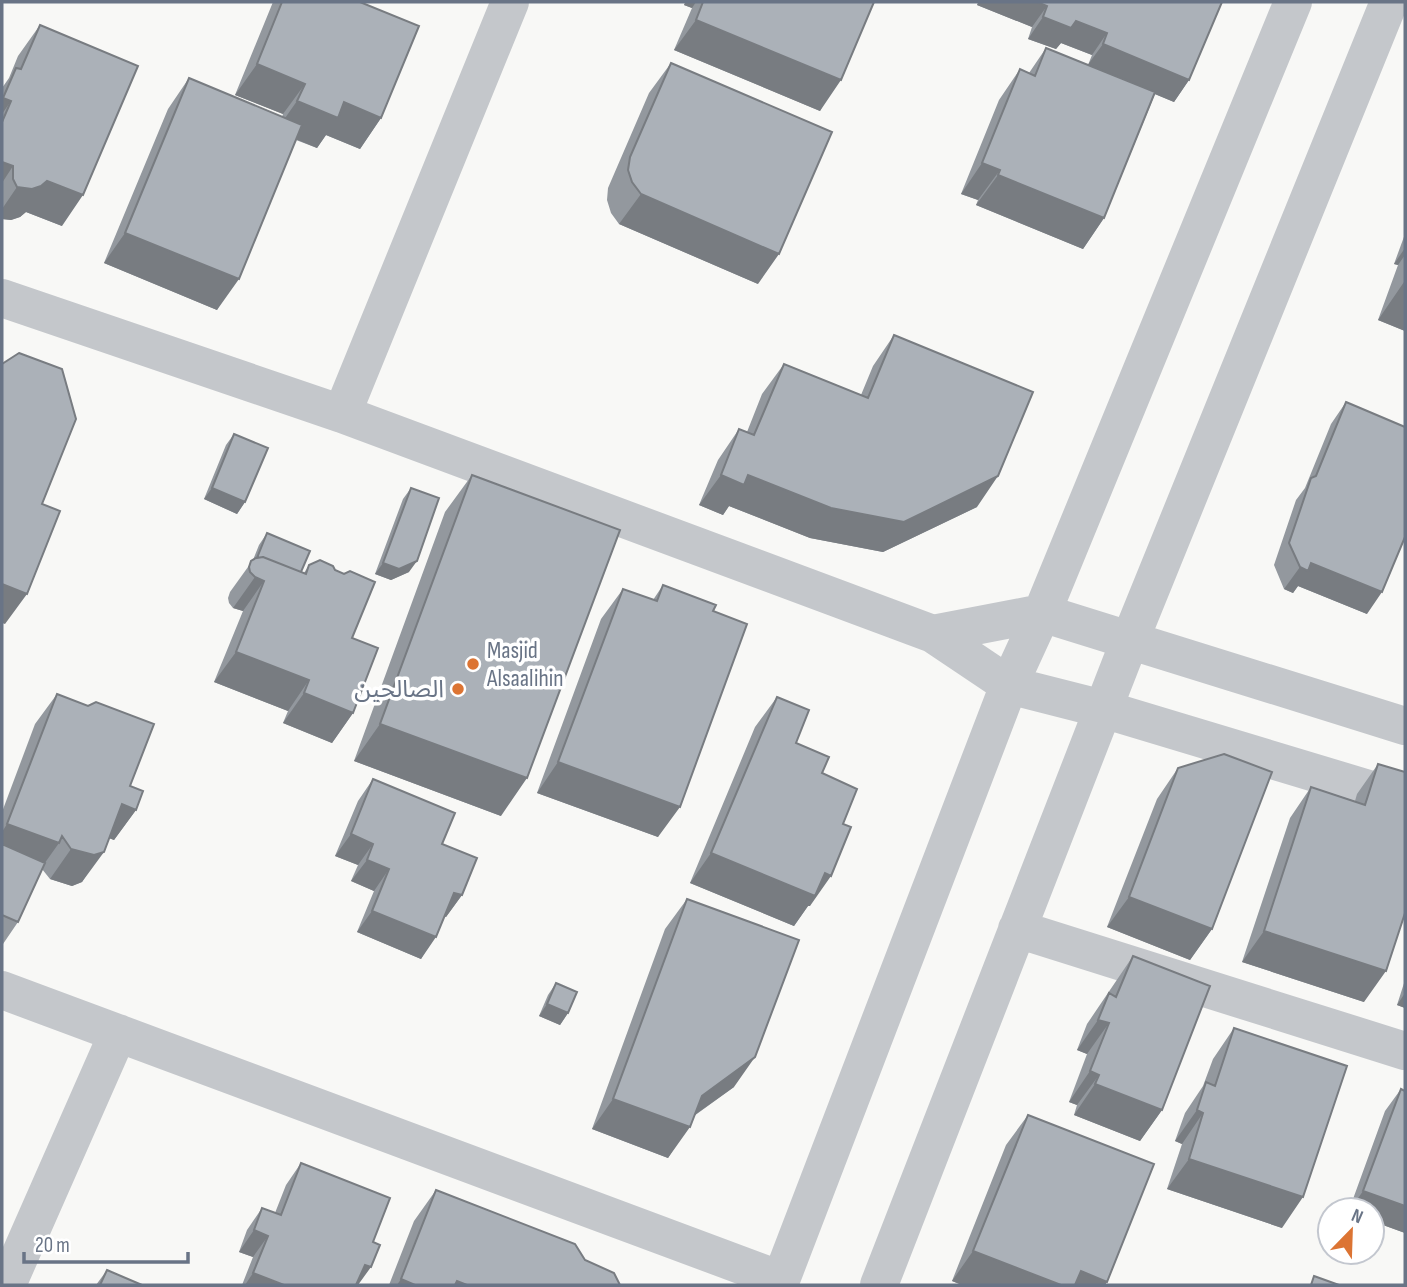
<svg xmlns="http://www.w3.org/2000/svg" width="1407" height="1287" font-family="'Sofia Sans Condensed','Noto Sans Arabic',sans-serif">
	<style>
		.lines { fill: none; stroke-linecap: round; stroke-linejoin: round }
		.minor { stroke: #c4c7cb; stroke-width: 38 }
		.wall { fill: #93989e }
		.shaded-wall { fill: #787c81 }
		.building { fill: #abb1b8; stroke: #787c81; stroke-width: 2 }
		.poi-dot { fill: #dc7433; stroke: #fff; stroke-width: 2.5 }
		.labels { text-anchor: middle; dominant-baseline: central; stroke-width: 7; stroke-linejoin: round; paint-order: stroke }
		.poi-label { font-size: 24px; fill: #697486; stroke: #fff; text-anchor: start }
	</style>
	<rect width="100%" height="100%" fill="#f8f8f6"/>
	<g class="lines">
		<!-- minor -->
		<path class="minor" d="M2,298L342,414L933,634L1009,685L1103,709L1405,800
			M342,414L510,2
			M933,634L1042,613L1405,726
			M1017,929L1405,1051
			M2,990L781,1280
			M7,1285L118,1033
			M779,1285L1009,685L1042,613L1293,2
			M879,1285L1130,640L1389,2"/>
	</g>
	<!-- wall -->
	<path class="wall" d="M273,2H360L381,118L360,149L326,135L317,148L296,140L217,310L104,263L168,109L189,78L282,117L283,114L235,95Z
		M685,2H874L820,111L674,50L692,8L684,5Z
		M978,2H1222L1189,80L1174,102L1155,94L1104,218L1083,249L976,205L978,200L961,194L999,100L1020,69L1029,73L1046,48L1088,65L1092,55L1061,43L1056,49L1028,39L1032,27L977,5Z
		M40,25L62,226L26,212L20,217L11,220L2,219V88L9,78L18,56Z
		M671,63L758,284L619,224L611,213L607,200L608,188L649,93Z
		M1405,234V331L1378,320L1398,265L1394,264Z
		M894,335L977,507L883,552L810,538L729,506L723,515L699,505L718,460L739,429L747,432L762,394L784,364L861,395L873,366Z
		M1346,402L1367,614L1298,586L1293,593L1284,589L1274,565L1296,500L1305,488L1331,424Z
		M234,434L245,502L237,514L204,499L226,445Z
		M472,475L501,816L354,761L445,512Z
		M411,488L409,572L391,580L375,574L403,499Z
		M267,533L301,572L304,573L309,565L352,638L353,713L332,743L283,723L288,711L214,682L243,611L233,608L229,603L228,598L230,592L253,560L259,545Z
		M663,585L713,611L658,837L537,793L601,619L623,589L653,600Z
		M57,694L130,786L136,810L114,840L109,838L82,882L72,886L50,879L42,869L18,922L3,944L2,943V812L35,724Z
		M777,697L796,743L822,773L810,906H808L794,926L690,883L755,727Z
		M1378,764L1364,1002L1242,962L1290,818L1311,787L1355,801L1357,794Z
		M1178,768L1212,929L1190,960L1107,927L1157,799Z
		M373,779L442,844L462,895L446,917L445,916L421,959L357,932L374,891L351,881L358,865L335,856L358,801Z
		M687,899L734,1087L694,1116L668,1158L592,1129L665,929Z
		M1133,956L1162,1110L1140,1141L1074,1115L1077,1105L1069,1102L1087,1054L1077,1050L1087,1024Z
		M1405,980V1008L1397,1005Z
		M556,983L568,1013L560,1025L539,1016L548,995Z
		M1234,1028L1282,1228L1167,1189L1182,1144L1175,1141L1185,1113L1203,1086L1213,1059Z
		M1401,1089L1405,1091V1233L1372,1221V1210H1349L1385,1111Z
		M1028,1115L1107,1282L1105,1285H962L952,1281L1006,1145Z
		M301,1163L373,1242L358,1285H242L253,1257L239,1252L247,1230L262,1208L275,1213L286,1185Z
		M436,1190L585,1260L620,1285H389L414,1221Z
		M107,1270L142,1285H96Z"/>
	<!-- shaded-wall -->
	<path class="shaded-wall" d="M686,2H696L692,8L684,5Z
		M979,2H1037L1047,6L1032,27L977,5Z
		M1043,17L1076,21L1107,33L1092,55L1061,43L1056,49L1028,39Z
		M696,20L841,80L820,111L674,50Z
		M1103,44L1189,80L1174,102L1087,66Z
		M257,64L305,84L283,114L235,95Z
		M3,98L11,101L2,114V100Z
		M297,101L344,102L381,118L360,149L326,135L317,148L276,131Z
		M2,162L13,166L2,183Z
		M982,163L1000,170L978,200L961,194Z
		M998,175L1104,218L1083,249L976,205Z
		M47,181L83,195L62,226L26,212L20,217L11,220L2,219V209L17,187Z
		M641,194L779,254L758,284L619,224Z
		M125,233L239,279L217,310L104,263Z
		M1405,248V255L1398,265L1394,264Z
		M1404,282L1405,283V331L1378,320Z
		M721,475H748L998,476L977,507L883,552L810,538L729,506L723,515L699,505Z
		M212,488L245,502L237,514L204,499Z
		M417,561L409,572L391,580L375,574L383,563Z
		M1311,563L1382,592L1367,614L1298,586L1293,593L1284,589L1300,567Z
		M255,577L264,581L243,611L233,608Z
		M2,584L27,594L5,624L2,623Z
		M236,652L309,680L288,711L214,682Z
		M304,693L353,713L332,743L283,723Z
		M380,724L527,778L501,816L354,761Z
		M558,762L680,807L658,837L537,793Z
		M122,804L136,810L114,840L101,835Z
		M7,824L59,843L37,874L2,861V832Z
		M351,834L373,844L358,865L335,856Z
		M71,849L104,852L82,882L72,886L50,879Z
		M711,853L825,873L831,876L810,906H808L794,926L690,883Z
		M367,860L389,869L374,891L351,881Z
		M454,893L462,895L446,917L439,915Z
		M1129,897L1212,929L1190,960L1107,927Z
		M372,911L436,937L421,959L357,932Z
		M1264,931L1386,971L1364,1002L1242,962Z
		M1405,993V1008L1397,1005Z
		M547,1004L568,1013L560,1025L539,1016Z
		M1098,1020L1109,1023L1087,1054L1077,1050Z
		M755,1057L734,1087L682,1124L690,1127L668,1158L592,1129L613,1099L702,1096Z
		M1090,1071L1099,1075L1077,1105L1069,1102Z
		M1095,1084L1162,1110L1140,1141L1074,1115Z
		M1197,1110L1203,1113L1182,1144L1175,1141Z
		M1189,1159L1303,1197L1282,1228L1167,1189Z
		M1363,1191L1405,1206V1233L1372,1221V1210H1350Z
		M254,1230L268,1236L253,1257L239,1252Z
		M973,1251L1061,1285H962L952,1281Z
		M365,1265L371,1267L358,1285H350Z
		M1081,1271L1107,1282L1105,1285H1071Z
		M253,1273L284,1285H245Z
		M401,1279L415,1285H397Z
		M457,1281L467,1285H454Z"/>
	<!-- building -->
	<path class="building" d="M282,2H360L419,26L381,118L344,102L338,118L297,101L305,84L257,64Z
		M703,2H874L841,80L696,20Z
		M1037,2H1222L1189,80L1103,44L1107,33L1076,21L1071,28L1043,17L1047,6Z
		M40,25L138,66L83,195L47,181L41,186L32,189L17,187L13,179V166L2,162V122L11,101L3,98L16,68L21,69Z
		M1046,48L1155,92L1104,218L998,175L1000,170L982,163L1020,69L1035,76Z
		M671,63L832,132L779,254L641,194L632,182L628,170L630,157Z
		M189,78L302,125L239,279L125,233Z
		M894,335L1033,392L998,476L904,522L831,508L748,475L744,485L721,475L739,429L754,435L784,364L868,398Z
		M19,353L62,369L76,419L42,504L60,511L27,594L2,584V364Z
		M1346,402L1405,427V537L1382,592L1311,563L1308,571L1300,567L1289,543L1311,478L1316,476Z
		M234,434L268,448L245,502L212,488Z
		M472,475L620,530L527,778L380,724Z
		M411,488L439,498L417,561L399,569L383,563Z
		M267,533L310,551L301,572L263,557L257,558Z
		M263,557L306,574L309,565L320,560L333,566L335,570L344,574L350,571L375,582L352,638L378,648L353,713L304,693L309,680L236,652L264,581L255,577L250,572L249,567L251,561L256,558Z
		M663,585L716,605L713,611L747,624L680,807L558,762L623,589L657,601Z
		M57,694L88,706L96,702L154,724L130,786L143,791L136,810L122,804L104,852L94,855L71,849L62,836L59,843L7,824Z
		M777,697L809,710L796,743L829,757L822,773L857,789L843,824L851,827L831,876L825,873L815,896L711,853Z
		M1224,754L1272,772L1212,929L1129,897L1178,768Z
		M1378,764L1405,772V913L1386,971L1264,931L1311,787L1365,805Z
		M373,779L455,813L442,844L477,858L462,895L454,893L436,937L372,911L389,869L367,860L373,844L351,834Z
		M2,844L45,863L18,922L2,915Z
		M687,899L799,940L755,1057L702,1096L690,1127L613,1099Z
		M1133,956L1210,986L1162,1110L1095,1084L1099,1075L1090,1071L1109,1023L1098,1020L1109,993L1116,997Z
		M556,983L577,992L568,1013L547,1004Z
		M1234,1028L1347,1066L1303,1197L1189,1159L1203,1113L1197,1110L1206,1082L1215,1086Z
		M1401,1089L1405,1091V1206L1363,1191Z
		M1028,1115L1154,1164L1107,1282L1081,1271L1075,1285H1061L973,1251Z
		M301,1163L390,1198L373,1242L380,1245L371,1267L365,1265L356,1285H284L253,1273L268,1236L254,1230L262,1208L281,1215Z
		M436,1190L575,1244L585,1260L614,1273L620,1285H467L457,1281L455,1285H415L401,1279Z
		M107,1270L142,1285H100Z
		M1314,1276L1339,1285H1311Z"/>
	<!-- markers -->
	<g class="poi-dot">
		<circle cx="473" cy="664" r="7"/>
		<circle cx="458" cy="689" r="7"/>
	</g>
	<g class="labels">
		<!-- poi labels -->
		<g class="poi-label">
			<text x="487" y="650">Masjid<tspan x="487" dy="28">Alsaalihin</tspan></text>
			<text x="444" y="689" text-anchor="end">الصالحين</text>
		</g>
	</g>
	<!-- border -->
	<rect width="1407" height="1287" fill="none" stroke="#697486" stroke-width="7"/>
	<!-- north arrow -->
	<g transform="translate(1351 1231) rotate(23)"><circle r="33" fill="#ffffff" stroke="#c3c7cf" stroke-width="2"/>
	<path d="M0-5L12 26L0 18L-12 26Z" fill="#dc7433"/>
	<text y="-10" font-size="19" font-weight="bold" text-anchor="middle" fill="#697486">N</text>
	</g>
	<!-- scale -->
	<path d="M24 1252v10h164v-10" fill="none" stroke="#697486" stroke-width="3.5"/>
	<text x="35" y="1252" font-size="21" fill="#697486" stroke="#ffffff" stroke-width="5" paint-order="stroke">20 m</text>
</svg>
